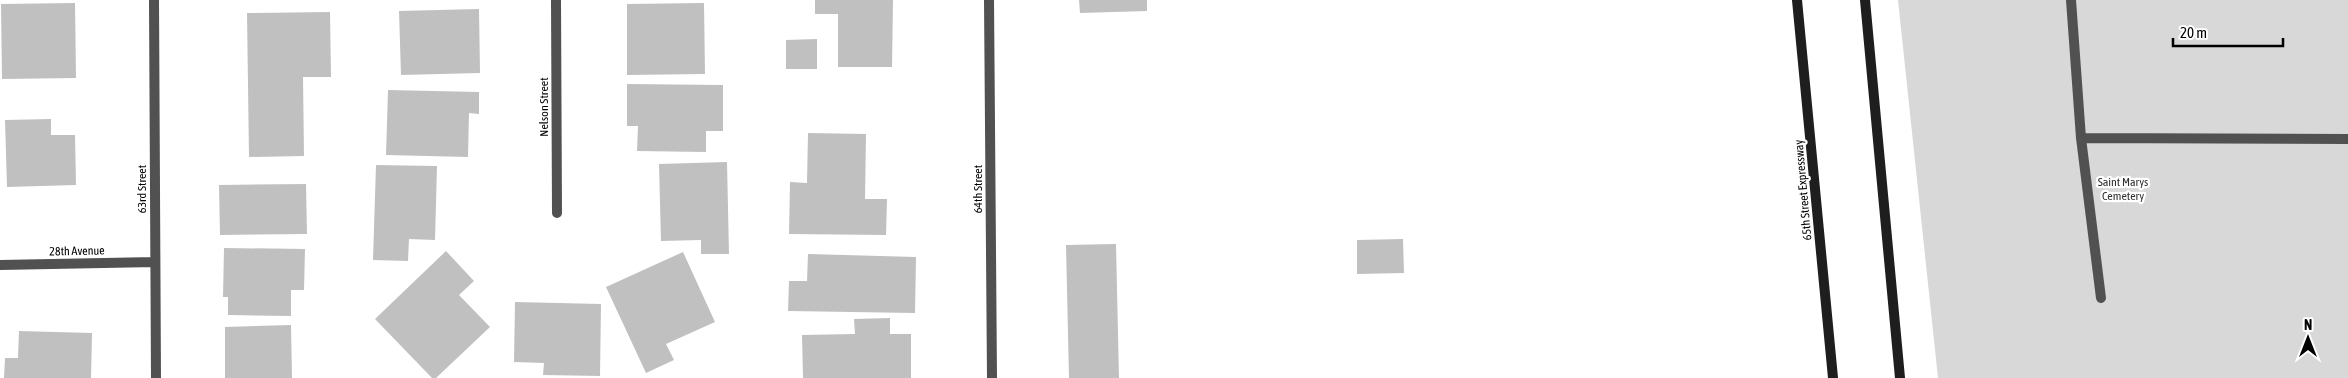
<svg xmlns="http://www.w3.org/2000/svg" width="2348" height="378" font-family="'Asap Condensed',sans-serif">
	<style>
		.green { fill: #d8d8d8 }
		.building { fill: #c0c0c0 }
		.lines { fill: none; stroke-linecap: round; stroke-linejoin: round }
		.service { stroke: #515151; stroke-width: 10 }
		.minor { stroke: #515151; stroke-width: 10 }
		.secondary { stroke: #1e1e1e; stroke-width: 10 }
		.labels { text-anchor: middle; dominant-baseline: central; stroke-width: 4.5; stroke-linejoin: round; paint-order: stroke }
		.street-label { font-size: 12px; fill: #000; stroke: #fff }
		.park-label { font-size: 12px; fill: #2f2f2f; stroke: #fff }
	</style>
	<rect width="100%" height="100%" fill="#fff"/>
	<!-- green -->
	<path class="green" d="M1898,0H2348V378H1938Z"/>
	<!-- building -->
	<path class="building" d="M815,0H893L892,67H838V14H815Z
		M1079,0H1147V11L1080,13Z
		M75,3L76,78L2,79L1,4Z
		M704,3L705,74L627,75V4Z
		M479,9L480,73L401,75L399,11Z
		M330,12L331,77H303L304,156L249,157L247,13Z
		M817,39V69H786V40Z
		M627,84L723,85V131H706V152L637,151L638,126H627Z
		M388,90L479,92V114L469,113L468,157L386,155Z
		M51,119V135H75L76,185L7,187L5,120Z
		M808,133L866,134L865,199H887L886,235L789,234L790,182L807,183Z
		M727,162L729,254H701V240L661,241L659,164Z
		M376,165L437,166L435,240L409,239L408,261L373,260Z
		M306,184L307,234L220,235L219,185Z
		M1403,239L1404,273L1357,274V240Z
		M1116,244L1119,378H1069L1066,245Z
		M224,248L305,249L304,290H291V316L228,315V297H223Z
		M446,251L474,281L459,295L490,327L436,378H432L375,319Z
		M683,252L715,322L666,344L674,360L646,373L606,287Z
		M808,254L916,257L915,313L788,311L789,281H807Z
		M515,302L601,304L600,376L543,375L544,363L514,362Z
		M890,318V334H911V378H803L802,335L855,334L854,319Z
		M291,325L292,378H225V327Z
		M19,331L92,333L91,378H4L5,358H18Z"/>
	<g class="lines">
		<!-- service -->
		<path class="service" d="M2071,0L2081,138L2101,298
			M2081,138L2348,139"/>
		<!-- minor -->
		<path class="minor" d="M154,0L156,378
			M556,0L557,213
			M989,0L992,378
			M0,265L155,262"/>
		<!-- secondary -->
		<path class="secondary" d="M1797,0L1833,378
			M1865,0L1900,378"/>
	</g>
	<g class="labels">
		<!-- street labels -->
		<g class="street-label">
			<text transform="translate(544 107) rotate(-90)">Nelson Street</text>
			<text transform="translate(142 189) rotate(-90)">63rd Street</text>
			<text transform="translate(978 189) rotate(-90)">64th Street</text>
			<text transform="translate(1803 190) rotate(-95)">65th Street Expressway</text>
			<text transform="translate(77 251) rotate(-1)">28th Avenue</text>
		</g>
		<!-- park labels -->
		<g class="park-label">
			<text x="2123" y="182">Saint Marys<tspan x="2123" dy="14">Cemetery</tspan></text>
		</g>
	</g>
	<!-- north arrow -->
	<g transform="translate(2308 338)" stroke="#ffffff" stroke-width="4" paint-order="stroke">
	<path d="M0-4L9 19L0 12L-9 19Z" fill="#000000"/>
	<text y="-8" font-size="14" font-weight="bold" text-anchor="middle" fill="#000000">N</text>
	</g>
	<!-- scale -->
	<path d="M2173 38v8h110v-8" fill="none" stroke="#000000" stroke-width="2.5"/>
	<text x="2180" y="38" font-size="15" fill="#000000" stroke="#ffffff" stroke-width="4" paint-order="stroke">20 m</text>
</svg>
